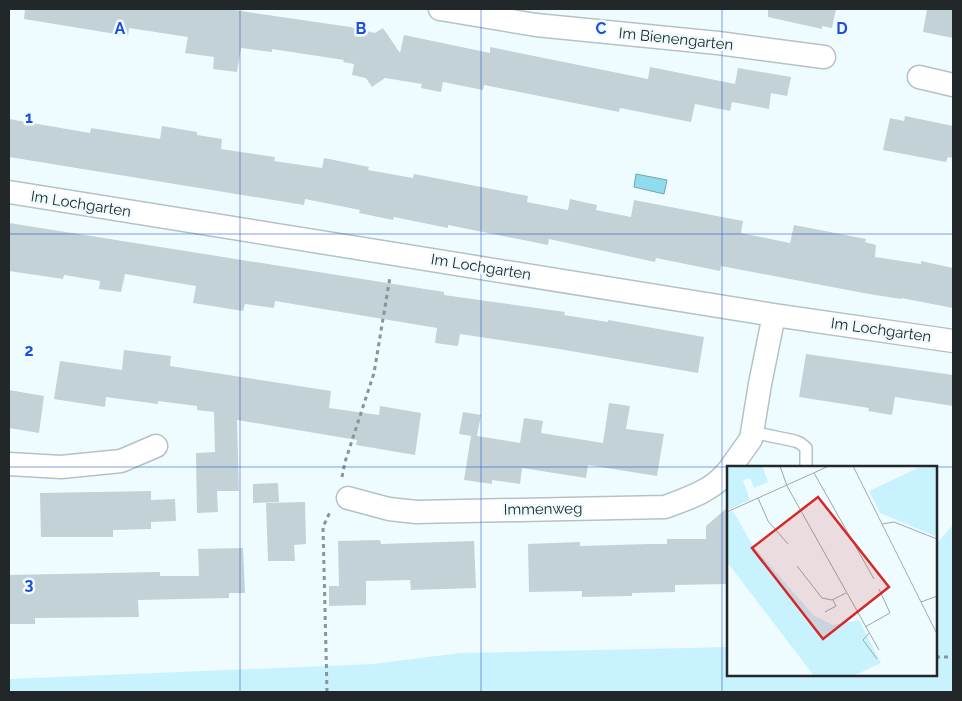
<svg xmlns="http://www.w3.org/2000/svg" width="962" height="701" font-family="Raleway,sans-serif">
	<style>
		.green { fill: #c8f3fe }
		.water { fill: #90dbed; stroke: #6fa5b2 }
		.building { fill: #c3d2d6 }
		.lines { fill: none; stroke-linecap: round; stroke-linejoin: round }
		.service-casing { stroke: #b4c2c6; stroke-width: 14 }
		.minor-casing { stroke: #b4c2c6; stroke-width: 25 }
		.path { stroke: #8a9396; stroke-width: 3; stroke-dasharray: 4 4; stroke-linecap: butt }
		.service { stroke: #fff; stroke-width: 11 }
		.minor { stroke: #fff; stroke-width: 22 }
		.grid { fill: none; stroke: #1d4ed8; stroke-width: 1; stroke-opacity: 0.55 }
		.labels { text-anchor: middle; dominant-baseline: central; stroke-width: 5; stroke-linejoin: round; paint-order: stroke }
		.street-label { font-size: 15px; fill: #222729; stroke: #effcff }
		.inset-road { fill: none; stroke: #9da7a9; stroke-width: 1 }
		.view { fill: #d62828; fill-opacity: 0.15; stroke: #d62828; stroke-width: 2.5 }
		.inset-edge { fill: none; stroke: #222729; stroke-width: 2.5 }
		.grid-label { font-size: 16px; text-anchor: middle; font-weight: bold; fill: #1d4ed8; stroke: #effcff; stroke-width: 5; stroke-linejoin: round; paint-order: stroke }
	</style>
	<rect width="100%" height="100%" fill="#effcff"/>
	<!-- green -->
	<path class="green" d="M953,525V692H9V679L373,664L460,653L728,647V675H936V544Z"/>
	<!-- water -->
	<path class="water" d="M636,174L667,180L664,194L634,187Z"/>
	<!-- building -->
	<path class="building" d="M25,9H227L350,27L375,33L383,28L400,53L404,35L490,53V47L648,79L650,67L735,84L738,68L791,77L787,96L771,93L769,109L732,102L730,111L695,104L691,122L620,108L619,112L484,85L483,90L443,82L441,92L421,88L422,84L385,78L372,87L366,78L352,75L354,64L343,62L344,60L272,49V52L241,48L237,72L213,69L214,57L185,53L188,37L129,28L128,36L24,19Z
		M768,9H836L832,28L822,26V29L768,17Z
		M927,9H953V38L923,32Z
		M905,116L953,126V158L948,157L946,162L883,150L890,118L904,121Z
		M9,119L90,133L91,128L160,139L162,126L197,132V135L222,139L221,149L275,157L274,161L322,168L324,158L369,167L368,170L413,178L414,174L528,196L527,202L568,210L570,199L597,205L596,210L631,217L634,200L743,221L741,233L790,243L794,225L866,239L865,242L876,245L875,257L921,264V261L953,268V308L901,298V299L869,294L721,266L720,271L656,258L655,262L549,239L548,245L448,225V228L394,217L393,220L359,213L360,210L305,199L304,205L9,157Z
		M9,223L444,292V295L565,312L564,315L608,322V320L704,337L698,373L559,349L460,334L458,346L435,343L437,328L275,301L274,308L245,304L243,311L193,303L196,286L125,274L121,292L99,289L100,281L64,275L63,279L9,271Z
		M124,350L171,356L170,366L331,391L329,408L379,415L380,406L421,413L415,455L356,445L357,440L237,420L239,491H217L218,512L197,513L196,453L215,452L214,412L197,410V406L158,401V404L106,397L105,407L54,399L60,361L122,370Z
		M806,354L953,375V406L895,397L892,415L868,411L869,408L799,397Z
		M9,390L44,396L39,433L9,428Z
		M609,403L630,406L626,429L664,434L657,476L588,465L586,478L522,468L520,484L492,480V484L464,480L471,436L459,434L463,412L481,415L477,436L520,443L524,418L543,421L541,433L603,443Z
		M278,483L279,502L253,503V484Z
		M151,491V500L175,499L176,521L151,522V529L113,530V537H41L40,493Z
		M305,502L306,544L294,545L295,561H268L266,503Z
		M728,507V584L675,585V592L632,593V596L582,597V591L529,592L528,544L580,542V546L649,544H667V539H706V526Z
		M380,540L381,544L474,541L476,588L411,590L410,580L366,581V605L329,606V586H339L338,541Z
		M243,548L245,593H229V598L138,600L139,617L35,618V624H9V575L160,572V576H199L198,549Z"/>
	<g class="lines">
		<!-- service casing -->
		<g class="service-casing">
			<path id="service" d="M752,432L795,441L800,443L806,448V467"/>
		</g>
		<!-- minor casing -->
		<g class="minor-casing">
			<path id="minor" d="M440,9L536,25L718,43L824,57
				M919,77L953,85
				M9,192L774,315L953,341
				M9,464L61,467L121,461L156,446
				M731,467L751,439L760,384L774,315
				M348,498L389,509L416,512L665,507C689,498 712,491 728,471"/>
		</g>
		<!-- path -->
		<path class="path" d="M342,477L345,462L374,373L390,277
			M936,657H953
			M327,692L323,527L330,512"/>
		<!-- service -->
		<use href="#service" class="service"/>
		<!-- minor -->
		<use href="#minor" class="minor"/>
	</g>
	<!-- grid -->
	<path class="grid" d="M240,9V692M481,9V692M722,9V692M9,234H953M9,467H728M936,467H953"/>
	<g class="labels">
		<!-- street labels -->
		<g class="street-label">
			<text transform="translate(676 39) rotate(6)">Im Bienengarten</text>
			<text transform="translate(81 204) rotate(9)">Im Lochgarten</text>
			<text transform="translate(481 267) rotate(9)">Im Lochgarten</text>
			<text transform="translate(881 330) rotate(8)">Im Lochgarten</text>
			<text transform="translate(543 509) rotate(-1)">Immenweg</text>
		</g>
	</g>
	<!-- overview -->
	<g transform="translate(727 466)">
		<rect width="210" height="210" fill="#effcff"/>
		<path d="M0,0H35L41,16L27,22L23,12L16,14L23,34L0,44ZM195,0H210V71L153,47L142,25ZM6,45L26,80L86,149L106,159L132,154L154,197L126,210H87L0,96V47Z" fill="#c8f3fe"/>
		<path class="inset-road" d="M53,0L60,20L152,184M126,0L210,168M87,7L147,113M31,32L41,55L61,78M0,46L102,0M155,58L167,56L210,73M70,100L95,132L105,134L119,127M194,136L210,130M98,146L109,140L106,134M138,161L163,147L152,123M142,167L136,174L150,193"/>
		<path class="view" d="M91,31L162,121L96,173L25,82Z"/>
		<rect width="210" height="210" class="inset-edge"/>
	</g>
	<g class="grid-label">
		<text x="120" y="34">A</text>
		<text x="361" y="34">B</text>
		<text x="601" y="34">C</text>
		<text x="842" y="34">D</text>
		<text x="29" y="123">1</text>
		<text x="29" y="356">2</text>
		<text x="29" y="590">3</text>
	</g>
	<!-- border -->
	<rect width="962" height="701" fill="none" stroke="#222729" stroke-width="20"/>
</svg>
